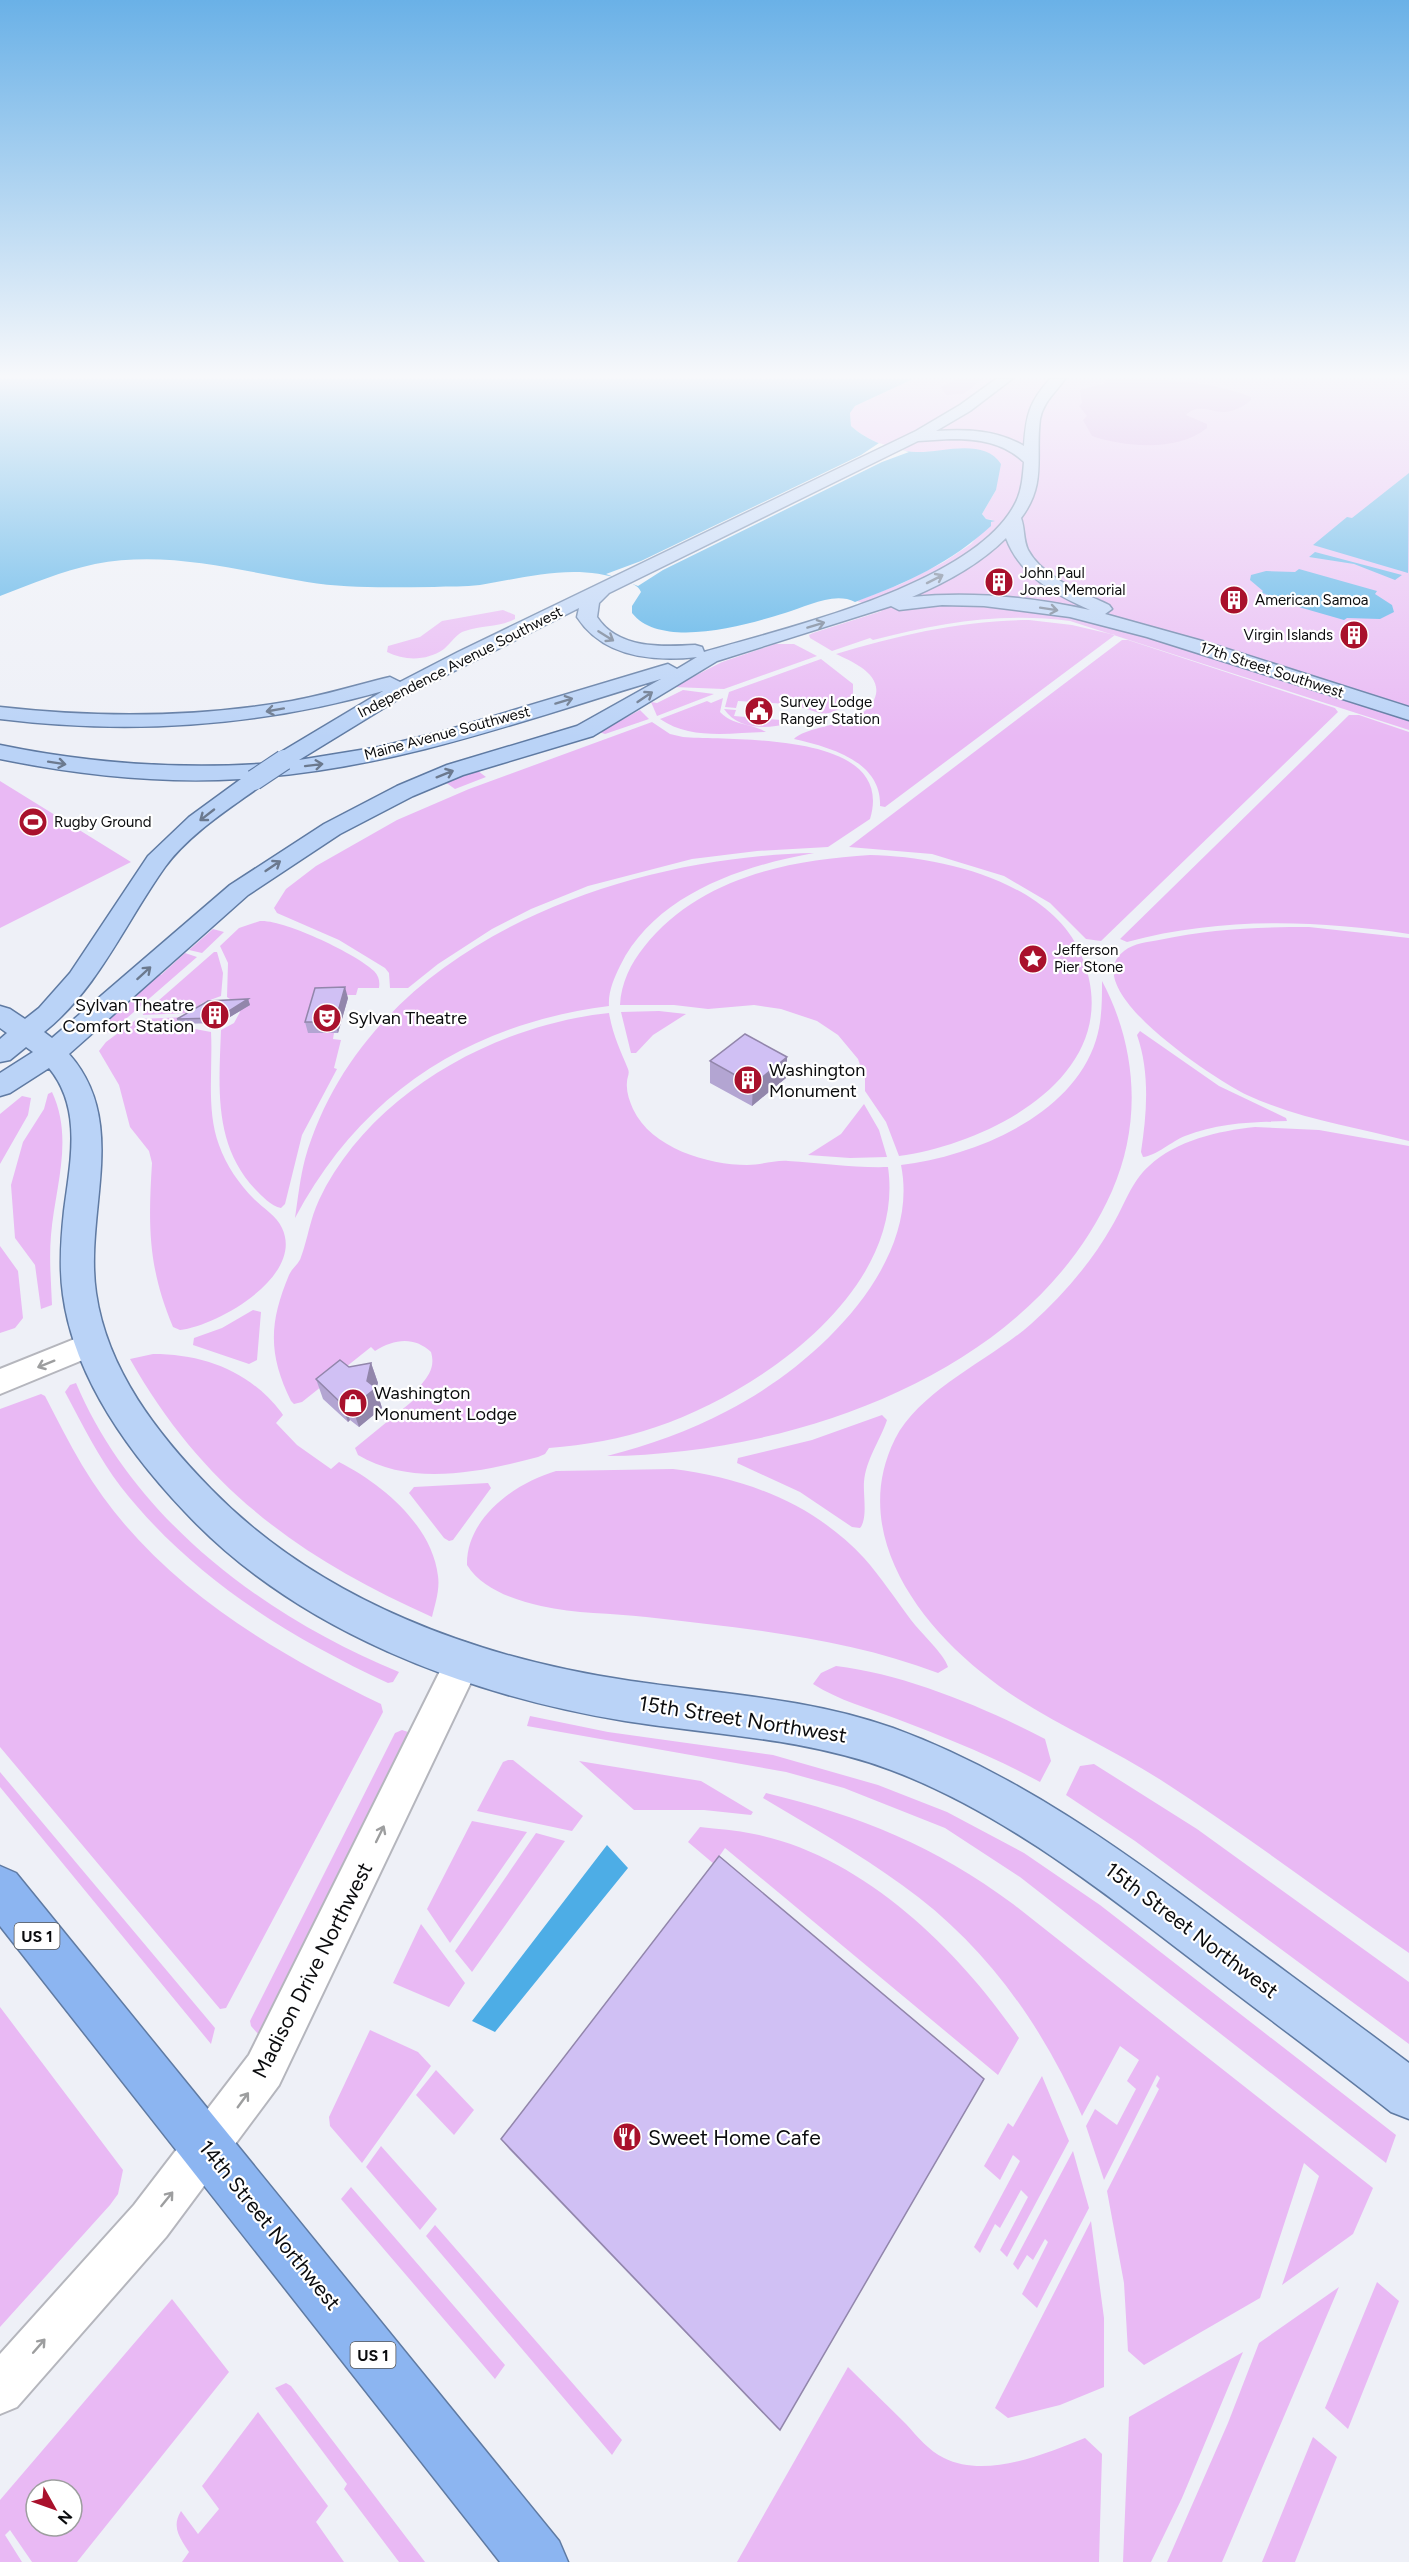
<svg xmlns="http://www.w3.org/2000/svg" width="1409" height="2562" font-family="Figtree,sans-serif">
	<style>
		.green { fill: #e9b9f4; fill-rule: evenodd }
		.forest { fill: #d99de8 }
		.water { fill: #4dade6 }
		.pier { fill: #eef0f7 }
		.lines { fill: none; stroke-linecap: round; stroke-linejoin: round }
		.minor-casing { stroke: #b5b6bd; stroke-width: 4 }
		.major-casing { stroke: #5f7aa2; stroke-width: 3 }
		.highway-casing { stroke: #5f7aa2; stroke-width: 3 }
		.minor { fill: #fff; fill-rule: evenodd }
		.major { fill: #bad3f7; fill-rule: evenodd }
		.highway { fill: #8cb5f1; fill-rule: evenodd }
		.major-bridge-casing { stroke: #5f7aa2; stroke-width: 22; stroke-linecap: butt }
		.major-bridge { stroke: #bad3f7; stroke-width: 20 }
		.wall { fill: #b3a5d2 }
		.shaded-wall { fill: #9286ab }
		.building { fill: #d0c0f4; stroke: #9286ab; stroke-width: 1.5 }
		.oneway { stroke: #6b798e }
		.oneway2 { stroke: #9d9e9f }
		.labels { text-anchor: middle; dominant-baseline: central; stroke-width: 4.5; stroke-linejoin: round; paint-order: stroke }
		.far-poi-label { font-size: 15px; fill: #0b0c0e; stroke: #fff; text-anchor: start }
		.far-street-label { font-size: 15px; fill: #0b0c0e; stroke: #fff }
		.shield { fill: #fff; stroke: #545556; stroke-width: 1.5 }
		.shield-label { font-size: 16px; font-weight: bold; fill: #0b0c0e }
		.poi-label { font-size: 18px; fill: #0b0c0e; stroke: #fff; text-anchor: start }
		.near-street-label { font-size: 21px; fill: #0b0c0e; stroke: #fff }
		.near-poi-label { font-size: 21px; fill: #0b0c0e; stroke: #fff; text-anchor: start }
	</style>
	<rect width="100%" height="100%" fill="#eef0f7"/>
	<!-- green -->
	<path class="green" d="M913,379H1409V730L1070,621C1002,612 939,623 873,640L870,638L832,651L810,638L809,635L813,633L882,611L857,601L901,584L944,562L971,544L993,520L986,519L982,514L996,490L998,460L995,458C970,442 943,453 916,452C893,451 868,441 851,426L850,413L855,406Z
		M503,610L515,615V619C498,628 483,625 465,631C457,633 451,643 444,649C427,661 405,661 387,652L388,646L420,637L442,621Z
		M1029,620L1072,625L1115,635L885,807L880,806C882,761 829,747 794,739C810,723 869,727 876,694C880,673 851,661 836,654C898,635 964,620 1029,620Z
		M1122,640H1128L1335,708L1338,712L1101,941L1086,939L1050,903L1004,876L932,854L849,847Z
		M775,644H794L817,656L724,689L673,687L722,662Z
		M821,659L853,684V696C826,726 819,709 790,705C773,702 755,702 738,701L736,708L725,707L729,692Z
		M683,690L714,694L657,716L651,702L657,703Z
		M723,698L720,712C733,726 751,723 766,732C730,733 690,740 660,719L707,701L711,703Z
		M724,709L736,710L734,716L781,720L783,714L809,717C785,727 742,736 724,709Z
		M640,710L649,719L605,734L599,732Z
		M1349,715H1359L1409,732V934C1315,920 1220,917 1127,942L1120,939Z
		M652,722L670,734L683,737C732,741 897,730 870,819L828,847L757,851L692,859L588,886L531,909L492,929L438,964L408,988H390L389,973L385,968L339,940L277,913L274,908L286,889L316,866L397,820L469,789Z
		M478,771L486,777L455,789L445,782Z
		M0,781L131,862L0,928Z
		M814,853C741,866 655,895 620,966C614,978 608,992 609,1006C470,1024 362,1092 295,1218C298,1198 300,1178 305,1159C366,948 614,857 814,853Z
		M870,855C940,856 1048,881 1080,952C1133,1070 994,1143 899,1156L886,1122L865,1091V1079L858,1059L838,1035L817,1021L781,1009L754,1005L708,1009L674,1005H620C621,983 631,963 644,947C698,878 788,860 870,855Z
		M260,921C283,919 357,954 374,971C379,976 380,982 379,988H358L356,995H329L308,1033H334L333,1039L341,1040L334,1068L337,1069L302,1135L285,1204L281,1208C271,1206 262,1196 255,1189C213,1144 219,1086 221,1030L234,1023L240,1012L236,1003L227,997L228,963L220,946L239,928Z
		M1309,927L1409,938V1141C1354,1127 1299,1119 1247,1095C1218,1081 1074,989 1124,951C1134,943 1148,942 1159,940C1209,929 1258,927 1309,927Z
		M213,929L224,932L202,953L189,950Z
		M214,952H217L223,973L221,996L202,1003L190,1013L142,1015Z
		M185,953L197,957L112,1031L104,1033L94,1031L135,998L132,996L157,974L161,975Z
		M1102,981C1137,1047 1142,1123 1112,1191C1031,1374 794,1454 607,1456C649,1445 689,1431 727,1411C810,1369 922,1268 901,1165C973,1156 1072,1117 1096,1040C1102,1021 1102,1002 1102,981Z
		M659,1011L686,1014L653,1035L636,1053H631L621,1012Z
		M609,1013C613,1036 620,1049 628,1069C630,1074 627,1077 627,1082C626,1091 629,1100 633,1109C651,1148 708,1165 747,1165C761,1165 775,1160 788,1161C822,1163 854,1168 888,1167C906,1291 759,1392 656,1427C621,1439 585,1445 549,1448L545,1454L538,1457C481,1472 411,1487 358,1455L355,1448L426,1390L421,1385C430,1374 435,1366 431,1352C414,1336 394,1339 375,1351L371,1347L302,1402L294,1404L291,1401C268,1354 269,1323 289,1275C292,1268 299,1264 301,1257C308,1238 310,1219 319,1200C370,1093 495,1025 609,1013Z
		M188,1017L195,1029L211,1032C213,1069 206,1110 219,1145C226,1165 239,1184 254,1199C263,1208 277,1216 282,1228C305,1276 217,1326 180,1330L173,1327C148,1267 148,1227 152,1163L149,1151L130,1127L119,1085L99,1051L106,1042L137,1019Z
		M1140,1031L1219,1086L1286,1118L1287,1121C1251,1122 1218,1123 1185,1136C1172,1141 1156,1156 1143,1157L1141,1152C1147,1113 1150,1072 1137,1035Z
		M52,1092C74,1139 55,1187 51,1235C49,1258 51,1281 52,1305L41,1309L35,1265L15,1238L11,1185L23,1142L44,1109L48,1094Z
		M22,1096L31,1098L28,1115L0,1164V1114Z
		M864,1104L879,1130L887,1157L850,1158L808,1155L841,1134Z
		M1255,1127L1319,1130L1409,1146V1953C1328,1897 1250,1838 1167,1784C1107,1744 1037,1718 981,1672C912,1616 851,1528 895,1439C921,1389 989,1361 1031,1324C1063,1295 1091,1263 1112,1226C1124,1206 1131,1182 1149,1166C1177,1140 1218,1131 1255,1127Z
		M0,1246L18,1271L23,1318L15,1328L0,1333Z
		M253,1310L261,1312L257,1360L249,1364L193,1345L194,1338L222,1328Z
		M153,1354C204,1354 249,1371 281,1412L283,1415L276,1423L297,1445L331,1469L339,1462C382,1484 432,1525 438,1576C440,1590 435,1604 432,1617C298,1557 203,1488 130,1359Z
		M76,1383C134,1520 265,1617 399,1672L393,1682L388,1683C285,1635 192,1577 121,1487C99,1458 82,1424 65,1392L70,1385Z
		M41,1394L45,1396C57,1419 69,1443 82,1465C149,1578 266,1649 381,1704L383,1712L226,2008L220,2009L0,1747V1409Z
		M882,1415L887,1420C880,1441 866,1459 864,1482C863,1494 868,1519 860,1528L852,1527L800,1492L737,1463L738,1458L812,1440Z
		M673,1469C745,1478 813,1503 864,1558C881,1577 896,1600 911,1620C920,1632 945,1655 948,1667L938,1673C846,1638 743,1628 646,1617C612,1613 575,1614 541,1606C514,1600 482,1589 467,1565C466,1518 515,1483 556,1471Z
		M488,1483L491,1488L453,1540L449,1541L444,1538L409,1493L414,1487Z
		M836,1666C904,1674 984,1707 1045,1739L1051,1761L1040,1782C994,1757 947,1738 897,1719C868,1708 840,1701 813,1684L821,1673Z
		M530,1716L608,1732L773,1755L878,1785L947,1812L1024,1853L1100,1905L1396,2135L1386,2163L1020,1877L945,1828L844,1788L786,1772L527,1726Z
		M402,1730L411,1733L259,2035L251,2026L250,2021L395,1733Z
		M508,1760H513L583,1816L572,1831L477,1811L503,1762Z
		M579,1761L701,1781L753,1812L751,1815L704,1810H634Z
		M1094,1764L1197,1829L1409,1982V2044L1135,1841L1066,1795L1080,1766Z
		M0,1772L215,2028L211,2044L0,1787Z
		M766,1793C861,1816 935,1846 1013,1904L1373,2188L1353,2234L1282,2285L1319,2176L1304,2163L1260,2298L1144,2365L1128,2351L1124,2283L1107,2191L1159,2089L1156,2086L1160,2078L1157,2075L1104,2180L1086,2126L1095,2109L1117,2125L1136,2089L1127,2081L1139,2060L1120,2046L1082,2116C1043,2026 984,1943 902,1885C858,1853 810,1826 763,1798Z
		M472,1821L527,1832L450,1943L427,1909Z
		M700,1827C718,1829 736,1830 754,1834C862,1855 959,1950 1019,2038L998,2075L725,1848L714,1864L688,1842Z
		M536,1833L565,1841L472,1972L455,1951Z
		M421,1924L465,1983L449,2007L393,1983Z
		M0,2007L123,2170L118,2194L110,2205L0,2327Z
		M370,2030L418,2052L431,2066L362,2163L330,2126L329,2117Z
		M436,2070L474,2110L454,2135L416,2095Z
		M1042,2076L1069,2141L1007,2257L1000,2250L1028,2197L1021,2190L1000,2228L995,2224L980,2253L974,2247L1020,2161L1013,2155L1000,2180L984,2166L1008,2123L1013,2127Z
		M381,2146L437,2209L420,2230L366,2167Z
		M1073,2151L1089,2208L1037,2308L1022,2294L1048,2242L1045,2239L1033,2260L1027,2255L1018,2270L1013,2264Z
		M351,2187L505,2365L495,2379L341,2199Z
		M1091,2221L1104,2318V2387L1060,2405L1008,2418L995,2408Z
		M435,2225L622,2440L612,2455L426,2236Z
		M1377,2282L1399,2301L1348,2429L1325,2408Z
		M1339,2287L1222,2562H1167L1228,2423L1259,2343Z
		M172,2299L229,2372L77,2562H32L10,2530L5,2535L22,2562H0V2500ZM36,2490H72V2526H36Z
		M1243,2352L1182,2498L1151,2562H1123L1129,2417Z
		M848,2367C867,2386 887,2405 906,2424C917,2436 929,2451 944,2458C986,2479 1045,2454 1085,2438L1102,2454L1099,2562H737Z
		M286,2383L291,2386L425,2562H399L344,2489L347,2484L275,2388Z
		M258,2412L328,2506L316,2522L344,2562H182L189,2552C180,2538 171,2527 181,2511L198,2534L219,2509L202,2486Z
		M1313,2437L1337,2457L1295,2562H1262Z"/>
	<!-- forest -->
	<path class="forest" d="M957,379H983L963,394L946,395L941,387Z
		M1105,379C1154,379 1205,379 1251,397V400C1244,406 1234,412 1224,412C1210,412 1198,403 1186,415L1207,424V428C1178,452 1125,447 1092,436L1083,420L1087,416L1079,406L1082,403L1080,390L1106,383Z"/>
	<!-- water -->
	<path class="water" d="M0,379H913L855,406L850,413L851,426C868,441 893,451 916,452C941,453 984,437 1001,464L996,490L982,514L986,519L995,521L991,522V526C950,563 909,582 855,602C834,591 806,607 785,613C747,625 661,650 632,613V606L641,592C638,585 631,583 623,580C575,563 528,577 480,585C465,587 449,586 434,587C392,587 349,589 307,582C236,570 167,550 95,564C62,571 31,584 0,596Z
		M1409,473L1408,573L1313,545L1347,517L1352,518Z
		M1315,552L1402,575L1395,580L1354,564L1309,557Z
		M1299,569L1377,591L1375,594L1392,605L1394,612L1380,619L1347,618L1344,620L1264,597L1266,594L1261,593L1263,591L1250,580L1251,575L1266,571L1295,572Z
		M607,1845L628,1868L495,2032L472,2021Z"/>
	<!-- pier -->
	<path class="pier" d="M879,443L909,452L882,462L663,570L638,586L606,574L641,561L861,455Z"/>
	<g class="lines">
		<!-- minor casing -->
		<g class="minor-casing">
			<path id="minor" d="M92,1332L102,1336L107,1344L102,1352L0,1394V1369Z
				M464,1642L476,1647L482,1659L279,2085L166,2237L17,2407L0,2414V2354L134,2205L249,2055L452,1647Z"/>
		</g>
		<!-- major casing -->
		<g class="major-casing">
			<path id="major" d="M996,379H1012L970,411L936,431C967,429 997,430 1024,446C1026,416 1029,402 1050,379H1065C1056,392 1043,402 1040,419C1035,457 1047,484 1021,518C1025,529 1023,539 1028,550C1043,578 1082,592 1109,605L1112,609L1105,614L1202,641L1409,707V720L1147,637L1070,617L984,606L942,605L899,610L891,606L717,661L593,736L463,775L413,796L340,834L248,895L69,1054C130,1123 84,1211 96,1293C107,1370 158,1435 211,1489C320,1601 479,1659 631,1681C719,1694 809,1698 893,1728C1016,1773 1121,1849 1224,1926C1286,1972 1348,2017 1409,2063V2119L1391,2112C1325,2060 1257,2010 1191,1959C1098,1888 1002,1812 891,1770C806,1738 714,1735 625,1721C467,1695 296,1631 185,1512C129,1453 74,1377 63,1295C59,1267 61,1239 64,1211C70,1163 83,1109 49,1068L10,1093L0,1096V1073L33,1052L26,1047L10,1060L0,1062V1039L7,1033L0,1028V1006L10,1009L25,1019L39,1008L70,973L148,856L189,817L241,779C160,784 79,775 0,759V745C92,764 182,770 275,763L273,760L276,755L383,691C256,727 130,735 0,719V707C98,718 194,718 292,701C325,695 357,685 390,677L400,682L458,652L916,431L960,405ZM950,439C978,439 1003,442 1024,462C1023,475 1022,490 1016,502C976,584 786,628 704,652L702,647L695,645C661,647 618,649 597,617L599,603L609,593L918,441ZM1006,538C1020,576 1055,594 1090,610C1031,597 972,591 912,597C945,583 980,564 1006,538ZM579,608L577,617C603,657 652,662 697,657L677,669L668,664L661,666L444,731L379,747L299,760L397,700ZM661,679L577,726L447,765L397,786L324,824L230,885L52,1038L44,1032C98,989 125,923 165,867C189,834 229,809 262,785L265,780L263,777C401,766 530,718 661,679Z"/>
		</g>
		<!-- highway casing -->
		<g class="highway-casing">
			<path id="highway" d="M0,1866L16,1873L559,2541L568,2562H500L0,1926Z"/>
		</g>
		<!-- minor -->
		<use href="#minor" class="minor"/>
		<!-- major -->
		<use href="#major" class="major"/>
		<!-- highway -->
		<use href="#highway" class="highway"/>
		<!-- major-bridge casing -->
		<g class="major-bridge-casing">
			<path id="major-bridge" d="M254,780L284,760"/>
		</g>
		<!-- major-bridge -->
		<use href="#major-bridge" class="major-bridge"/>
	</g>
	<!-- wall -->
	<path class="wall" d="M348,998L338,1033H308L305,1022Z
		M248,999L250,1005L220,1023L179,1024L177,1019Z
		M787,1057L786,1078L752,1106L710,1083V1061Z
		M371,1363L378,1383L376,1389L382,1408L359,1427L350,1420L348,1422L323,1399L316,1379L349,1367Z
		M501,2139L780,2430L777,2428L509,2149Z"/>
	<!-- shaded-wall -->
	<path class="shaded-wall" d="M345,987L348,998L338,1033L335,1022Z
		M248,999L250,1005L220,1023L218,1018Z
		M787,1057L786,1078L752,1106L753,1085Z
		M371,1363L378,1383L376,1389L382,1408L359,1427L352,1407L367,1381Z
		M343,1401L350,1420L348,1422L341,1403Z"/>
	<!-- building -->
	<path class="building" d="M345,987L335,1022H305L315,988Z
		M248,999L218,1018L177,1019L208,1001Z
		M745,1034L787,1057L753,1085L710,1061Z
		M340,1360L349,1367L371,1363L367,1381L376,1388L352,1407L343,1401L341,1403L316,1379Z
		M719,1856L984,2079L780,2430L501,2139Z"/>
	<!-- one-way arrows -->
	<defs><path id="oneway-shaft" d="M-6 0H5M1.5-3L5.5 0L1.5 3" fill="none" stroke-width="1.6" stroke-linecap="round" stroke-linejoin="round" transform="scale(1.5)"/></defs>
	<g class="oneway">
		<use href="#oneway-shaft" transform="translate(935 579) rotate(-27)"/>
		<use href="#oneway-shaft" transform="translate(1049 609) rotate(9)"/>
		<use href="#oneway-shaft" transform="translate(816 625) rotate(-17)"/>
		<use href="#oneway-shaft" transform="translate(606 636) rotate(32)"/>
		<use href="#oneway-shaft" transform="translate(645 697) rotate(-34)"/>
		<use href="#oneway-shaft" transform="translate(564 701) rotate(-17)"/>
		<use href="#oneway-shaft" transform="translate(275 710) rotate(170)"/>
		<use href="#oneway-shaft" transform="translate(57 763) rotate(9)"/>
		<use href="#oneway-shaft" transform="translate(314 765) rotate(-7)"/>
		<use href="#oneway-shaft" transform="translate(445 774) rotate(-22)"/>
		<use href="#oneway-shaft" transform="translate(207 815) rotate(142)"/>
		<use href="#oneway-shaft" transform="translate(273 866) rotate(-34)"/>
		<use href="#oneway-shaft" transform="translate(144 973) rotate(-42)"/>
	</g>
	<g class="oneway2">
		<use href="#oneway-shaft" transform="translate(46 1364) rotate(158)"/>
		<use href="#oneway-shaft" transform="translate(380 1834) rotate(-64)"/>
		<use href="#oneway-shaft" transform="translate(243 2100) rotate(-54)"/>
		<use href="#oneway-shaft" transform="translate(167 2199) rotate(-51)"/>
		<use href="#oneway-shaft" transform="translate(39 2346) rotate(-49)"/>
	</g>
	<!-- sky -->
	<linearGradient id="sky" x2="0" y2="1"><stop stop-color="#6ab1e7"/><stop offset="0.51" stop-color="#f7f8fb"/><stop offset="1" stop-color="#f7f8fb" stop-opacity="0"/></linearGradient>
	<rect width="1409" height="738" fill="url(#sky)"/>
	<!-- icons -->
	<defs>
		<g id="building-disc" transform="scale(1.5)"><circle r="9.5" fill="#a9112c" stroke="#fff"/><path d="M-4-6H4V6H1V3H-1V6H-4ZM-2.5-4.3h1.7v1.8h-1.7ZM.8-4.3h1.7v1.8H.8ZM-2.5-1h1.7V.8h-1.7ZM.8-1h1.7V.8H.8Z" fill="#fff"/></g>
		<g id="civic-disc" transform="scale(1.5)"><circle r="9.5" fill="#a9112c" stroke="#fff"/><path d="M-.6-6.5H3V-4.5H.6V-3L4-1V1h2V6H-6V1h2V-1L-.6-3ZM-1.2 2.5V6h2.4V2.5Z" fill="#fff"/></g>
		<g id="stadium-disc" transform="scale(1.5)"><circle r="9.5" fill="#a9112c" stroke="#fff"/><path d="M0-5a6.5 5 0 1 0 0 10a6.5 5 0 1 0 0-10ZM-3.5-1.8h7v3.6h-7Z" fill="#fff"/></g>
		<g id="sight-disc" transform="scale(1.5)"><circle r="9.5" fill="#a9112c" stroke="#fff"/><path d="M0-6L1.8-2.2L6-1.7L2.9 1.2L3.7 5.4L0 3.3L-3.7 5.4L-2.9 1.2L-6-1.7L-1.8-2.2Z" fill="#fff"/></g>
		<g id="theatre-disc" transform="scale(1.5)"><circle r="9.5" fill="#a9112c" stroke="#fff"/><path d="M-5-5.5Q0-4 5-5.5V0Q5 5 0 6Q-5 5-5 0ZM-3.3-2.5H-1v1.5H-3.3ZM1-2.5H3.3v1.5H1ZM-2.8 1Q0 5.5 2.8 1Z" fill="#fff"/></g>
		<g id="shop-disc" transform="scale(1.5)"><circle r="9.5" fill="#a9112c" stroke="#fff"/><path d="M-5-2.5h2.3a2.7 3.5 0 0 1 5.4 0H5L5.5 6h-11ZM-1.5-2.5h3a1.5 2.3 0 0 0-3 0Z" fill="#fff"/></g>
		<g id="restaurant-disc" transform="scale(1.5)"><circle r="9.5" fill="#a9112c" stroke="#fff"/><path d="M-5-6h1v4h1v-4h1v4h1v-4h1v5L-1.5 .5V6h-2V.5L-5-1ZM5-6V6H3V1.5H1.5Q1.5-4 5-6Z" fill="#fff"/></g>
	</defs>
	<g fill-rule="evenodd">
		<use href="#building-disc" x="999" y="582"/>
		<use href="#building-disc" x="1234" y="600"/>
		<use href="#building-disc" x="1354" y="635"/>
		<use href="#civic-disc" x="759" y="711"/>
		<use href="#stadium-disc" x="33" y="822"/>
		<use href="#sight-disc" x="1033" y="959"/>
		<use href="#building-disc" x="215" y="1015"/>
		<use href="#theatre-disc" x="327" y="1018"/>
		<use href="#building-disc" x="748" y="1080"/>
		<use href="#shop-disc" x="353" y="1403"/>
		<use href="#restaurant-disc" x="627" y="2137"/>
	</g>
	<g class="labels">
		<!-- far-poi labels -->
		<g class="far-poi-label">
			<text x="1020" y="573">John Paul<tspan x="1020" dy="17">Jones Memorial</tspan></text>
			<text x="1255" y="600">American Samoa</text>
			<text x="1333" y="635" text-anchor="end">Virgin Islands</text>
			<text x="780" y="702">Survey Lodge<tspan x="780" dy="17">Ranger Station</tspan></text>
			<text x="54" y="822">Rugby Ground</text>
			<text x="1054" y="950">Jefferson<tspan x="1054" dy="17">Pier Stone</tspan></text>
		</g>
		<!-- far-street labels -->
		<g class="far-street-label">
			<text transform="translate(460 662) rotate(-27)">Independence Avenue Southwest</text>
			<text transform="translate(1272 670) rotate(18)">17th Street Southwest</text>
			<text transform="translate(447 733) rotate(-15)">Maine Avenue Southwest</text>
		</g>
		<!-- shield labels -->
		<g class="shield">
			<rect x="14.5" y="1923" width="45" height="26" rx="4.5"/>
			<rect x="350.5" y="2342" width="45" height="26" rx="4.5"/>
		</g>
		<g class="shield-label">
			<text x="37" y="1936">US 1</text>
			<text x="373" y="2355">US 1</text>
		</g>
		<!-- poi labels -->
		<g class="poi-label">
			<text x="194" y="1005" text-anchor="end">Sylvan Theatre<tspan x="194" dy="21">Comfort Station</tspan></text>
			<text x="348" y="1018">Sylvan Theatre</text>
			<text x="769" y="1070">Washington<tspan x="769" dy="21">Monument</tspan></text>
			<text x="374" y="1393">Washington<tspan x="374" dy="21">Monument Lodge</tspan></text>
		</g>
		<!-- near-street labels -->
		<g class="near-street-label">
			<text transform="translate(743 1719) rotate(9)">15th Street Northwest</text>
			<text transform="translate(1192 1930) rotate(37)">15th Street Northwest</text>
			<text transform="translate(312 1970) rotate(-63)">Madison Drive Northwest</text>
			<text transform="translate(270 2225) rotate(51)">14th Street Northwest</text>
		</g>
		<!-- near-poi labels -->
		<g class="near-poi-label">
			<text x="648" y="2137">Sweet Home Cafe</text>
		</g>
	</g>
	<!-- north arrow -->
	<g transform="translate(54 2508) rotate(130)"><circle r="28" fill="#ffffff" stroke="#9d9e9f" stroke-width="1.5"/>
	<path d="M0-4.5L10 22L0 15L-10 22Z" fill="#a9112c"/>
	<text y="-9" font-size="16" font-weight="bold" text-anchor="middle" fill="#0b0c0e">N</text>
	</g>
</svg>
